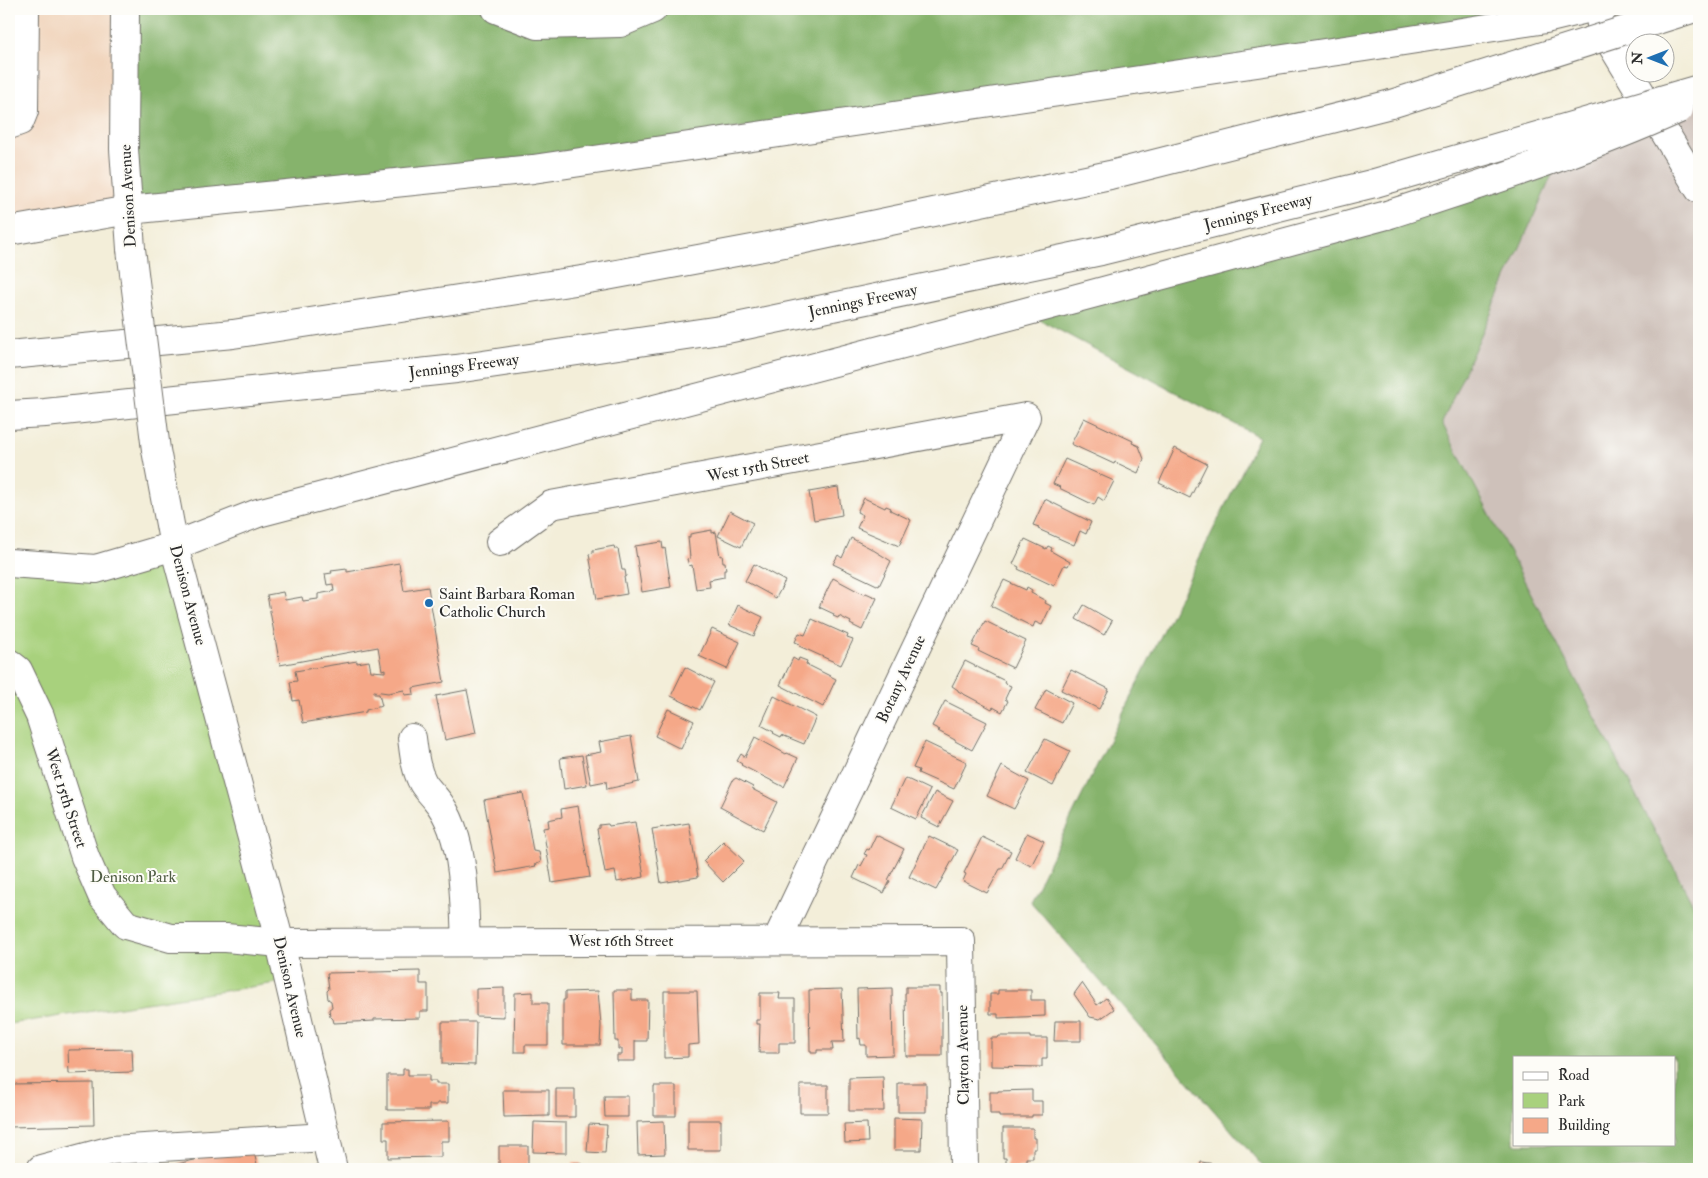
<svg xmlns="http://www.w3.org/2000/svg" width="1708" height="1178" font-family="'IM FELL Double Pica',serif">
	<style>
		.built { fill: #f1d5bd }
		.industrial { fill: #cec1ba }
		.green { fill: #a8d17d; stroke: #6a7e54 }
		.forest { fill: #86b36c; stroke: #586f4c; fill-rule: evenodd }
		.building { fill: #f5a888 }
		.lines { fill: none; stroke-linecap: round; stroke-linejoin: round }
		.minor-casing { stroke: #716f68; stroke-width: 30 }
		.major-casing { stroke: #716f68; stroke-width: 30 }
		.highway-casing { stroke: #716f68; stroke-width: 30 }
		.minor { stroke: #fff; stroke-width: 28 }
		.major { stroke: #fff; stroke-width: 28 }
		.highway { stroke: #fff; stroke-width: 28 }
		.major-bridge-casing { stroke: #716f68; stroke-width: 30; stroke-linecap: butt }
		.highway-bridge-casing { stroke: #716f68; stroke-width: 30; stroke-linecap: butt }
		.major-bridge { stroke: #fff; stroke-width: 28 }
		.highway-bridge { stroke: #fff; stroke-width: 28 }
		.poi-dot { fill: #1f6fb2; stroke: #fdfcf7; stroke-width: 2 }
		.labels { text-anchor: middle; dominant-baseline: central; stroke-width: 4; stroke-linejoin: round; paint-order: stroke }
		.street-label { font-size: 16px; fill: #2b2b2b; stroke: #fdfcf7 }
		.poi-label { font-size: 16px; fill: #2b2b2b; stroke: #fdfcf7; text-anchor: start }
		.park-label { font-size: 16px; fill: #505d44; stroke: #fdfcf7 }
	</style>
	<rect width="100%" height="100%" fill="#fdfcf7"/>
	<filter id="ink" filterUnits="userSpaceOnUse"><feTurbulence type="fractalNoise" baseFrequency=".02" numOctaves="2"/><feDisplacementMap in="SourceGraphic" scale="10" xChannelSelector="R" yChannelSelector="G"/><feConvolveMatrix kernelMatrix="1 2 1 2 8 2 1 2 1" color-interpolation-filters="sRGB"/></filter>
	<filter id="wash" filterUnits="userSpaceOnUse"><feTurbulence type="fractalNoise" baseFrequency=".0096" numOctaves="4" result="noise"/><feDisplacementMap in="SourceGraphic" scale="20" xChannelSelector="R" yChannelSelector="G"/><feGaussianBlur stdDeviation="1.12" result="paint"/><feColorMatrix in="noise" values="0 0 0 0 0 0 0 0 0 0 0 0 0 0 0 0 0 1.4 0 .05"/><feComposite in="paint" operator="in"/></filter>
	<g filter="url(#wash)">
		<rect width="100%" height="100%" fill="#f3eed9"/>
		<!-- built -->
		<path class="built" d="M9,9H125L129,210L9,231Z"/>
		<!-- industrial -->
		<path class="industrial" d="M1699,102V916L1442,423L1560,157Z"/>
		<!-- green -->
		<path class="green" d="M174,546L289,981L9,1024V563L96,569Z"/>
		<!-- forest -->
		<path class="forest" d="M125,9H1587L1546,19L129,210Z
			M1560,157L1442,423L1699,916V1169H1265L1030,901L1259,437L1025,312ZM1514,1057H1674V1144H1514Z"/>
		<g id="blocks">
			<!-- building -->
			<path class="building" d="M9,9H11L12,36H9Z
				M1084,418L1133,441L1132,443L1139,446L1144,459L1138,473L1115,462L1114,464L1071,444Z
				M1175,448L1207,464L1190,498L1159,483Z
				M1065,459L1114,481L1104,501L1098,497L1094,505L1059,488L1060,487L1053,484Z
				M838,487L842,515L814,520L809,492Z
				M864,498L885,508L886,506L891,508L890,510L911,520L899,546L857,528L863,515L857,512Z
				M1045,499L1091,522L1086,534L1080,531L1074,545L1038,529L1039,527L1033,525Z
				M730,511L753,523L741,547L718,536Z
				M712,530V533L716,532L720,556L722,555L723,562H725L726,570H724V577L709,580L710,587L696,589L692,565L689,566L687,559L690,558L688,537H690V534Z
				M851,538L870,548L891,561L879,586L833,564L838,555L842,558Z
				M1025,539L1046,549L1048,546L1052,548L1051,551L1070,562L1068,566L1064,565L1054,586L1018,569L1019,567L1013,564Z
				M662,542L663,549L665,548L671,587L642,592L635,546Z
				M614,546L615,549H618L622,570H625L626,576L624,577L627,594L597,599L589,554L593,553V550Z
				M399,563L404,591L428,587L444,682L413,688L414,694L405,695L404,690L388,693L374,691V694H379L382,706L366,710V712L303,723L299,700L293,701L290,682L297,681L295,671L357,661V663L369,661L371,671L385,672V669L382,670L378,647L280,665L267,595L283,592L285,600L302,597L303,601L318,599V594L334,591L333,584L327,585L325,574L332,573L331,571L347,569V572Z
				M754,564L785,581L776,598L745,581Z
				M833,578L865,595L866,593L877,598L862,630L850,624L851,622L839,616L838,618L833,616L834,614L819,607Z
				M1004,580L1026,590L1027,587L1032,590L1031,593L1046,601L1045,603L1051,606L1042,625L1035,622L1033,627L991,606Z
				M738,605L763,617L754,636L729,625Z
				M1084,605L1112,621L1104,635L1076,619Z
				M812,619L848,635L847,638L853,640L841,665L799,646L800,644L795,642L799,633L805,635Z
				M985,621L1026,641L1013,668L978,651L979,649L972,646Z
				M712,629L740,642L727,669L699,656Z
				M793,658L798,661L799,658L807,661L806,664L836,679L823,707L780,685Z
				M965,661L1005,681L1004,683L1011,686L1005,699L1008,701L1002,712L993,707L992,709L958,691V690L952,686Z
				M685,667L714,682L700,710L671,696Z
				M1071,670L1109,689L1099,709L1061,690Z
				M1046,689L1072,703L1062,723L1035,710Z
				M467,690L476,733L445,740L436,696Z
				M774,696L816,717L804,744L782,735L781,737L773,733L774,732L761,725Z
				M945,701L987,722L972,750L955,741V740L938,731L940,730L932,726Z
				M668,709L694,721L681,749L655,736Z
				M631,736L639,782L607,789L606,781L591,784L585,755L601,752L599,742Z
				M755,737L786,754L787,753L798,758L784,787L741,765L742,764L737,761L741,754L745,757Z
				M1045,739L1070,751L1053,786L1027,773Z
				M925,742L967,762L954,789L918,773L919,770L913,768Z
				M582,755L587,785L564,789L560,758Z
				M1002,766L1029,781L1014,809L987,796Z
				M736,778L753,787L752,789L777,802L763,830L720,807L733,780Z
				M905,778L930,790L916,819L891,807Z
				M935,792L953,801L939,827L921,818Z
				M523,793L533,851L539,852L541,862L535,865L536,866L497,873L484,800Z
				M578,806L590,877L552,883L543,828L549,827L548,820L562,817L561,809Z
				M635,822L644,877L617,882L615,871L605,873L597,829L599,828V825L608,824L609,826Z
				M689,823L698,877L661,883L652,829Z
				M1027,833L1044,841L1031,866L1015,858Z
				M876,835L904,849L888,880L890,881L884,893L853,878L859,865L861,866L867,855L864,854L867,849L869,850Z
				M929,836L958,850L936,890L909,877Z
				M982,837L1011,851L1002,869H1000L987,893L963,881L966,874L964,873Z
				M723,841L744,861L723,882L703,861Z
				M420,971V984H428V1011H420V1018L374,1019V1021L334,1023L333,1019L330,1016L329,1009L332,1007L331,1001L328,999L327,991L329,989L327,973Z
				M1082,983L1097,1005L1106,998L1114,1009L1100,1019L1090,1017L1074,994Z
				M906,987H940V993H942V1056H906L905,993H906Z
				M504,988V1017L476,1016V989Z
				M892,988L893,1055L866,1056V1045H861L860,1038L858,1039L857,989Z
				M842,989L844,1042H832L833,1050H817V1053H812V1051H810L809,990Z
				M614,990H632V1000H648L647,1041H635V1061H617V1055H622V1049H618V1041H615Z
				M998,990H1031V1000H1045V1016L998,1018V1014H990V994H998Z
				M598,991L601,1025L600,1045H563V1000H565V992Z
				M664,991H697L699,1044L688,1045V1057L664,1058Z
				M533,992V1003H548V1045H525V1052H514L515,993Z
				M760,993H780L779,999H795V1043H779V1053H759L760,1024H756V1020H760Z
				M1055,1021H1081V1041H1054Z
				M442,1022H476L475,1065L442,1064Z
				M999,1036H1030V1038H1047V1059H1042V1067L991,1066V1038H998Z
				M132,1049L133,1072L69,1074L68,1050Z
				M403,1069H408V1075H429V1081H436V1084H448V1103H437V1105H429V1110H387V1075H403Z
				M883,1077L884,1111H849V1078Z
				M93,1083L94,1125L9,1127V1084Z
				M898,1083H926V1112H898Z
				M800,1085H828V1113H800Z
				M654,1086H676V1116H654Z
				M556,1089H575V1117H556Z
				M503,1090H549V1116L504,1117Z
				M1032,1090V1101H1042V1115H1032V1117H999V1114H990V1092H998V1091Z
				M604,1096H628V1117H605Z
				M894,1118L922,1119L921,1150H894Z
				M688,1120H721V1150H688Z
				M449,1121V1141H441V1157L388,1158V1139H383V1122Z
				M664,1121L665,1154L638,1155L637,1122Z
				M534,1122L566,1123V1153L533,1152Z
				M867,1123L868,1142L845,1143L844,1124Z
				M589,1124L607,1125L605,1153L587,1152Z
				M1003,1128H1033V1138H1036V1149H1033V1158H1026V1167L1006,1168V1158H1003Z
				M499,1146H528V1167H499Z
				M201,1148H253L258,1169H155L203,1158Z
				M1201,1162L1236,1167L1235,1169H1200Z
				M573,1163H581V1169H573Z"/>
		</g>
	</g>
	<g filter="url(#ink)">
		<use href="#blocks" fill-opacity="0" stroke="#716f68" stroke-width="1"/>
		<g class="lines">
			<!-- minor casing -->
			<g class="minor-casing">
				<path id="minor" d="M496,9L537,25L620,23L653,9
					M1600,9L1601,27L1699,189
					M9,125L20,121L24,111L25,9
					M500,542L551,505L1026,417
					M9,663L18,670L40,716L85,857L102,896L126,925L171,938H226L280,943L961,941L964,1169
					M412,738C414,753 415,769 423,783C426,788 431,793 435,798C442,806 448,817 452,828C465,863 464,904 466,942
					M777,940L1026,417
					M41,1169L112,1150L326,1137"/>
			</g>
			<!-- major casing -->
			<g class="major-casing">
				<path id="major" d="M125,9L124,149L131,249
					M156,450L174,546L280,943L333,1169"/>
			</g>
			<!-- highway casing -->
			<g class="highway-casing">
				<path id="highway" d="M9,231L129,210L533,169L1365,47L1546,19L1587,9
					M9,355L233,334L601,277L795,241L1110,175L1391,104
					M9,415L45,413L456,369L727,329L1101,251L1375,183
					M9,563L96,569L174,546L258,513L1025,312L1387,215"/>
			</g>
			<!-- minor -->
			<use href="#minor" class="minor"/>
			<!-- major -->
			<use href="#major" class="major"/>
			<!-- highway -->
			<use href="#highway" class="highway"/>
			<!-- major-bridge casing -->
			<g class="major-bridge-casing">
				<path id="major-bridge" d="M131,249L156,450"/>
			</g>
			<!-- highway-bridge casing -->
			<g class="highway-bridge-casing">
				<path id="highway-bridge" d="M1391,104L1692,9
					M1375,183L1699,89
					M1387,215C1485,183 1584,152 1679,109"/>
			</g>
			<!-- major-bridge -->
			<use href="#major-bridge" class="major-bridge"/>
			<!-- highway-bridge -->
			<use href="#highway-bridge" class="highway-bridge"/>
		</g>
	</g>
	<!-- markers -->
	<circle class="poi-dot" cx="429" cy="603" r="5"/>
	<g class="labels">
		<!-- street labels -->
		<g class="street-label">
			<text transform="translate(128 196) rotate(-93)">Denison Avenue</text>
			<text transform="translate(1258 212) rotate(-14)">Jennings Freeway</text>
			<text transform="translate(863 301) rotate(-12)">Jennings Freeway</text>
			<text transform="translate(464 366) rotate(-7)">Jennings Freeway</text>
			<text transform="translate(758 467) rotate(-11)">West 15th Street</text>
			<text transform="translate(188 595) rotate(75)">Denison Avenue</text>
			<text transform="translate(901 679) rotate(-65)">Botany Avenue</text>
			<text transform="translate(66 798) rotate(72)">West 15th Street</text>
			<text x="621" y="941">West 16th Street</text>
			<text transform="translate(290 987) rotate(77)">Denison Avenue</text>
			<text transform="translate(963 1055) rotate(-91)">Clayton Avenue</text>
		</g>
		<!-- poi labels -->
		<g class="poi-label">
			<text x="439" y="594">Saint Barbara Roman<tspan x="439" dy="18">Catholic Church</tspan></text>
		</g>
		<!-- park labels -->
		<g class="park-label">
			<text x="133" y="877">Denison Park</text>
		</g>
	</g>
	<!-- margin -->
	<rect width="1708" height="1178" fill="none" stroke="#fdfcf7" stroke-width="30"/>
	<!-- legend -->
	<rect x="1513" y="1056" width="162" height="90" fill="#fdfcf7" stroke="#a9a8a5"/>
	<rect x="1523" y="1072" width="25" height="8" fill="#ffffff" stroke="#a9a8a5"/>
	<text x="1558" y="1080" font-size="15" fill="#2b2b2b">Road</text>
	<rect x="1523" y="1093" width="25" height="15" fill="#a8d17d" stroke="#a9a8a5"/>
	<text x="1558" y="1106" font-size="15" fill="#2b2b2b">Park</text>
	<rect x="1523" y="1118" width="25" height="15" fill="#f5a888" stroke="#a9a8a5"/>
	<text x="1558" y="1130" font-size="15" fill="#2b2b2b">Building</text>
	<!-- north arrow -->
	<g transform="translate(1650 58) rotate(270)"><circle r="24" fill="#fdfcf7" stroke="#a9a8a5"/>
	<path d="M0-4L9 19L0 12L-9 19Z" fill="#1f6fb2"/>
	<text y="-8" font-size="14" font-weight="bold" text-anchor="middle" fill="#2b2b2b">N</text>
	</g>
</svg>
